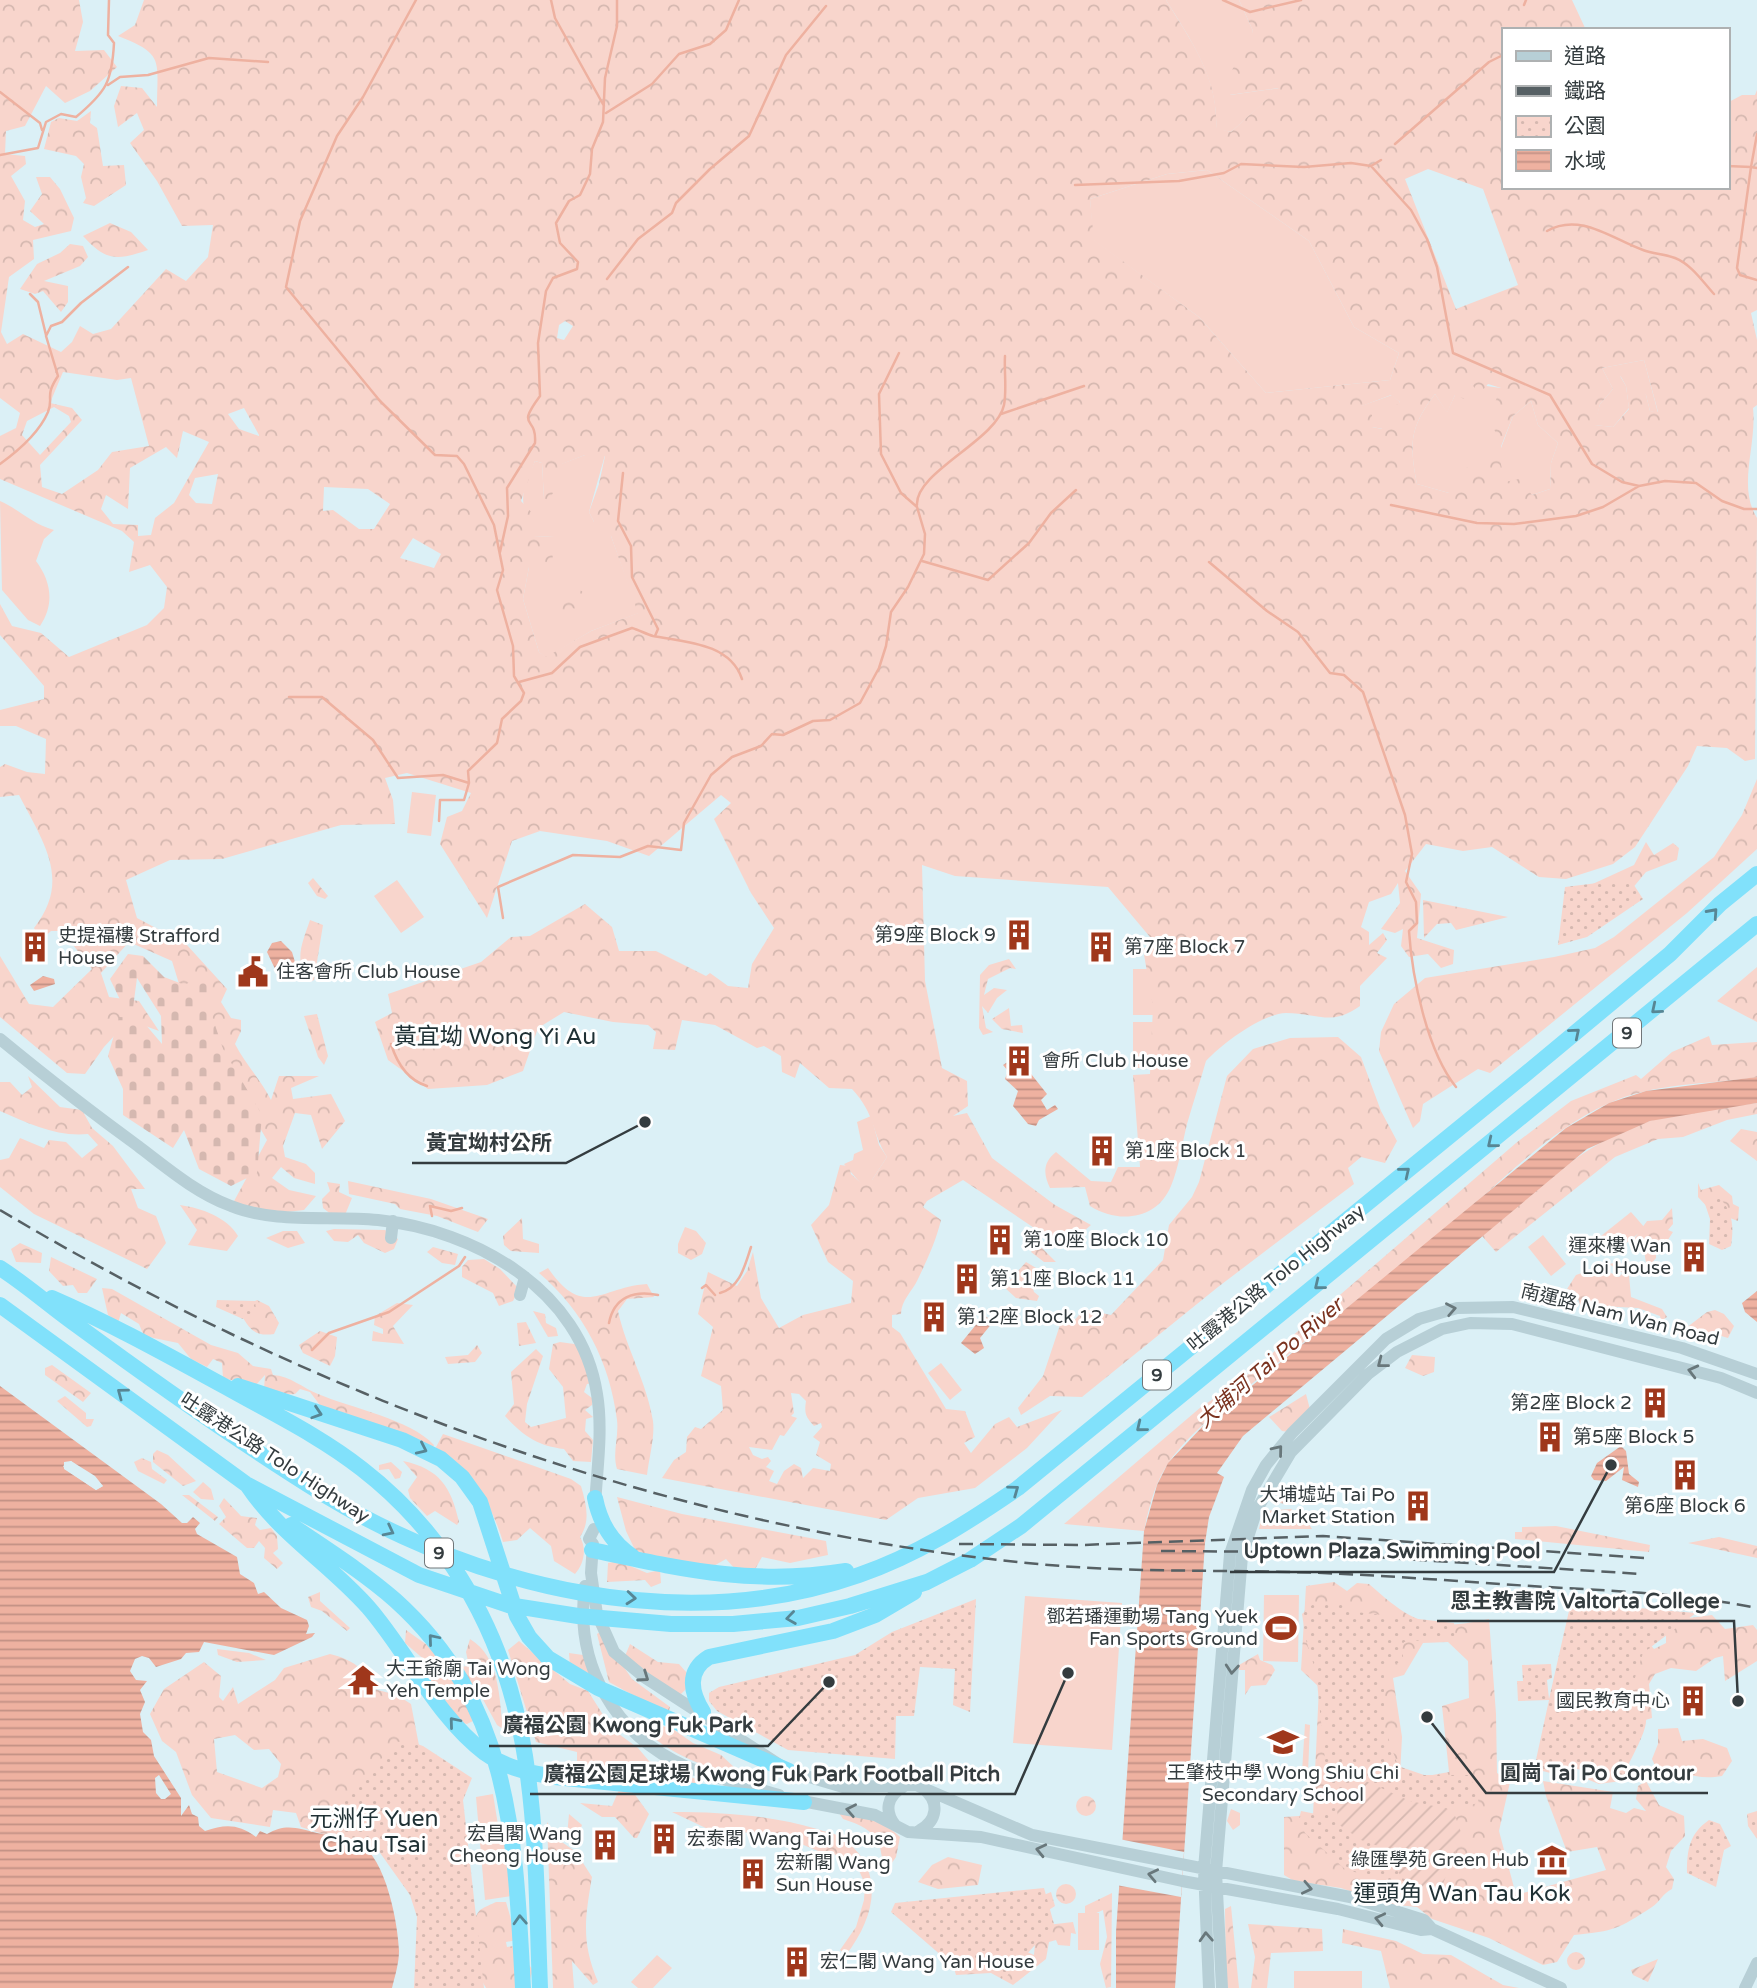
<svg xmlns="http://www.w3.org/2000/svg" width="1757" height="1988" font-family="'Varela Round','Noto Sans TC',sans-serif">
	<style>
		.grass { fill: #f8d5cc }
		.forest { fill: url(#forest-crowns); fill-rule: evenodd }
		.cemetery { fill: url(#cemetery-stones) }
		.park { fill: url(#park-dots) }
		.garden { fill: url(#garden-furrows) }
		.water { fill: url(#water-rules); fill-rule: evenodd }
		.pier { fill: #dbf0f6 }
		.lines { fill: none; stroke-linecap: round; stroke-linejoin: round }
		.stream { stroke: #eeb1a0; stroke-width: 2.5 }
		.secondary { stroke: #b7cfd6; stroke-width: 12 }
		.motorway { stroke: #81e1fb; stroke-width: 16 }
		.rail { stroke: #566064; stroke-width: 2.5; stroke-dasharray: 14 7; stroke-linecap: butt }
		.oneway { stroke: #578694 }
		.oneway2 { stroke: #68777b }
		.labels { text-anchor: middle; dominant-baseline: central; stroke-width: 6; stroke-linejoin: round; paint-order: stroke }
		.shield { fill: #fff; stroke: #717679; stroke-width: 2 }
		.shield-label { font-size: 18px; font-weight: bold; fill: #343c3f }
		.poi-label { font-size: 19px; fill: #343c3f; stroke: #fff; text-anchor: start }
		.street-label { font-size: 19px; fill: #343c3f; stroke: #fff }
		.water-label { font-size: 21px; font-style: italic; fill: #7a321f; stroke: #fff }
		.quarter-label { font-size: 23px; fill: #1f3034; stroke: #fff }
		.leader { fill: none; stroke: #343c3f; stroke-width: 2.5 }
		.callout-dot { fill: #343c3f; stroke: #fff; stroke-width: 2.5 }
		.callout-label { font-size: 21px; text-anchor: middle; font-weight: bold; fill: #343c3f; stroke: #fff; stroke-width: 6; stroke-linejoin: round; paint-order: stroke }
	</style>
	<defs>
		<pattern id="forest-crowns" width="20" height="18" patternUnits="userSpaceOnUse" patternTransform="scale(1.75)"><rect width="20" height="18" fill="#f8d5cc"/><path d="M2 6a3 3 0 1 1 6 0M12 15a3 3 0 1 1 6 0" fill="none" stroke="#d5b8b0"/></pattern>
		<pattern id="cemetery-stones" width="16" height="16" patternUnits="userSpaceOnUse" patternTransform="scale(1.75)"><rect width="16" height="16" fill="#f8d5cc"/><path d="M2 7V4a2 2 0 0 1 4 0v3zM10 15v-3a2 2 0 0 1 4 0v3z" fill="#d5b8b0"/></pattern>
		<pattern id="park-dots" width="8" height="8" patternUnits="userSpaceOnUse" patternTransform="scale(1.75)"><rect width="8" height="8" fill="#f8d5cc"/><path d="M2 2h.1M6 6h.1" fill="none" stroke="#d5b8b0" stroke-width="1.8" stroke-linecap="round"/></pattern>
		<pattern id="garden-furrows" width="10" height="10" patternUnits="userSpaceOnUse" patternTransform="scale(1.75)"><rect width="10" height="10" fill="#f8d5cc"/><path d="M-1 1l2-2M0 10L10 0M9 11l2-2" fill="none" stroke="#d5b8b0"/></pattern>
		<pattern id="water-rules" width="6" height="5" patternUnits="userSpaceOnUse" patternTransform="scale(1.75)"><rect width="6" height="5" fill="#eeb1a0"/><path d="M0 2.5h6" fill="none" stroke="#c29184"/></pattern>
	</defs>
	<rect width="100%" height="100%" fill="#dbf0f6"/>
	<!-- grass -->
	<path class="grass" d="M1166,0H1239L1253,31L1230,95L1280,88L1231,132L1216,129C1219,80 1191,40 1166,0Z
		M1207,170L1309,241L1354,327L1399,353L1390,380L1266,393L1199,317L1093,240L1090,199L1167,174Z
		M1644,360L1658,413L1650,411L1646,395L1620,376L1626,386L1629,408L1613,427L1594,425L1600,404L1613,389L1602,368Z
		M1472,384L1501,388V448L1513,416L1531,401L1538,425L1558,443L1551,463L1550,489L1532,495L1505,483L1449,493L1417,484C1409,443 1410,427 1435,394L1447,412L1455,395Z
		M1392,395L1400,402L1383,429L1372,427L1361,406Z
		M585,455H605L589,512L594,522L611,536L639,613L591,631L546,658L539,652L523,599L529,567L554,537L533,536C520,499 519,498 535,461L542,463L544,499L561,464Z
		M0,501C20,510 32,524 54,530L44,539L36,561C51,581 55,604 40,626L28,620L2,590Z
		M412,792L436,795L431,836L407,833Z
		M397,880L424,917L401,933L374,896Z
		M1133,969H1159V1015H1133Z
		M1133,1022H1159V1068H1133Z
		M871,1116L879,1145L887,1157L872,1180L862,1185L844,1164L853,1160L854,1154L863,1150L857,1122Z
		M1631,1212L1645,1228L1614,1253L1601,1236Z
		M1543,1235L1566,1264L1551,1276L1528,1247Z
		M941,1363L962,1390L950,1400L928,1373Z
		M1264,1595H1299L1298,1662L1263,1661Z
		M1025,1596L1122,1603L1112,1750L1013,1743Z
		M1305,1724L1310,1725L1308,1773L1302,1772Z
		M493,1794L498,1825L504,1829L511,1896L485,1900L476,1797Z
		M1078,1913H1099V1950H1078Z
		M657,1955L672,1968L653,1988H638L631,1982Z
		M1294,1971H1362V1988H1294Z"/>
	<!-- forest -->
	<path class="forest" d="M0,0H79L83,22L75,51L104,50L117,67L90,91L65,103L46,86L25,126L6,131L5,154L25,156L26,164L11,176L25,201L23,220L35,227L44,224L30,211L42,194L36,177H50L60,189L74,218L71,231L33,240L34,259L9,277L1,332L7,344L23,334L61,352L72,342L80,326L93,334L111,329L166,269L186,281L208,257L213,225L182,226L157,181L130,143L144,130L137,113L118,127L114,106L121,86L142,88L157,107C157,60 165,54 118,36L135,25L144,0H1166C1191,41 1219,78 1216,128L1231,132L1279,88L1229,95L1224,85L1253,31L1239,0H1572L1586,30H1503V187H1727V103L1742,95H1755L1757,90V310L1751,313L1757,340V405L1753,408C1757,446 1737,486 1757,518L1755,759L1745,761L1727,748L1697,746L1688,766L1635,847L1613,864L1566,879L1539,877L1492,847L1463,851L1426,844L1405,871L1421,894L1417,938L1454,950L1453,964L1441,968L1428,954L1409,957L1401,946L1403,929L1395,933L1381,929L1400,903L1398,883L1391,894L1369,902L1361,927L1369,932V945L1383,933L1387,940L1377,953L1387,958L1360,986V1006C1331,1027 1317,1013 1286,1013C1261,1014 1222,1044 1206,1061C1200,1082 1193,1103 1187,1124C1182,1144 1179,1167 1171,1186C1157,1220 1118,1224 1090,1206L1085,1187L1050,1188C1043,1174 1043,1162 1056,1152L1091,1181L1111,1182L1118,1167H1140L1133,1075L1150,1074L1153,1006L1143,949L1155,943L1108,887L955,876L922,865L925,981L942,1068L967,1081L968,1106L953,1116L967,1113L992,1158L1055,1205L1091,1225L1069,1244L1049,1238L963,1180L927,1201L923,1207L941,1220C936,1241 927,1260 918,1279C912,1292 901,1300 901,1314L892,1315V1327L900,1333L946,1409L965,1411L975,1437L964,1443L971,1453L995,1424L1009,1417L1017,1427L1062,1410L1027,1448L975,1488L918,1498L886,1520L662,1478L674,1460L686,1452L687,1437L695,1427L701,1429L723,1410L721,1386L701,1376L713,1327L698,1314L708,1272L737,1286L747,1271L753,1252L761,1298L779,1328L803,1315L851,1303L853,1281L828,1262L811,1225L829,1205L840,1165L849,1166L851,1174L862,1184L865,1180H872L887,1157C871,1131 876,1115 852,1089L829,1088L800,1063L795,1078L782,1072L781,1056L764,1046L757,1048L715,1025L682,1020L675,1050L653,1049L656,1032L648,1025L613,1022L564,1012L538,1028L523,1071L487,1085L428,1089L388,1060L375,1022L392,1013L388,994L481,962L511,937L530,936L585,904L612,927L619,951H656L706,976L710,973L728,986L748,988L752,964L774,928L751,893L714,819L731,803L721,795L649,856L607,841L540,831L512,841L487,918L440,844L447,817L462,811L471,793L407,773L385,778L393,800L395,824L341,825L222,859L170,860L126,880L137,918L186,944L227,989L221,1002L231,1018L241,1020V1031L235,1044C246,1065 261,1080 271,1100L279,1076H319L291,1088L293,1099L331,1094L345,1121L322,1149L311,1115L295,1113L283,1146L285,1157L306,1164L315,1173V1184L294,1178L281,1167L272,1178L289,1190L316,1196L304,1210L252,1216L233,1203L267,1140L184,1000L172,961L129,942L101,973L109,997L139,1001L159,1031L129,1020L104,1047L85,1074L67,1073L0,1017V956L29,1004L53,1007L92,969L62,931H51L41,940L34,928C72,880 43,842 19,795L0,797V767L5,764L27,772L45,774L46,739L16,726H0V710L44,699V686L0,635V604L12,626L41,633L69,657L147,625L164,608L167,587L150,565L129,572L134,542L122,531L0,479V436L16,428L20,413L0,398ZM1428,169L1483,189L1518,285L1456,309L1405,179ZM1207,170L1309,241L1354,327L1399,353L1390,380L1266,393L1199,317L1094,240L1090,199L1167,174ZM565,321L573,326L564,340L557,338L559,325ZM1644,360L1658,412L1650,411L1646,395L1634,378L1620,375L1626,386L1629,409L1613,427L1595,425L1600,404L1613,389L1602,368ZM63,372L117,380L131,378L149,446L112,452L98,470L62,494L42,487L40,465L82,420L72,408L50,403ZM1472,384L1479,395L1488,384L1501,388L1490,414L1500,449L1513,416L1531,401L1538,425L1558,443L1551,463L1550,489L1532,495L1519,479L1505,482L1500,460L1472,465L1453,475L1449,493L1417,484C1409,443 1410,427 1435,394L1447,413L1455,395L1464,399ZM1391,395L1400,402L1384,415L1382,429L1372,427V415L1362,406ZM54,407L69,416L71,422L40,455L22,435L27,421ZM244,408L259,435V436L239,429L228,414ZM183,431L209,442L174,503L155,518L151,535L138,536V525L113,524L101,509L106,495L128,509L130,468L166,447L177,458ZM585,455L605,456L599,484L589,512L594,522V534L611,536L638,613L591,631L546,657L539,652L523,599L529,567L551,571L555,537L534,536L536,517L521,501L535,461L542,463L544,499L549,500L565,472L562,464ZM218,474L212,504L196,503L189,495L195,478ZM324,487L368,489L390,504L374,529H359L333,510L323,511ZM413,538L441,554L434,568L400,558ZM791,1393L799,1394L806,1401C804,1414 806,1417 814,1426L821,1423L822,1427L813,1437L820,1442L816,1455L831,1464L830,1471L813,1468L803,1478L801,1468L794,1464L784,1471L777,1484L769,1481L774,1471L766,1467L771,1461L768,1457L762,1459L753,1455L749,1447L772,1450L780,1435L784,1436L797,1418L791,1416L794,1413Z
		M91,111L90,123L97,128L103,166L124,165L126,185L94,206L83,203L86,198L81,177L84,164L76,156L44,149L51,122L59,118L77,121Z
		M110,223L131,232L148,250C116,261 106,261 83,236Z
		M70,244L83,246L88,257L80,266L44,281L68,286V302L61,312L43,291L35,294L20,289L37,264L60,253Z
		M580,590L593,599L590,611L571,608L567,615L557,604L562,591Z
		M1757,779V849L1687,913L1490,1073L1478,1069L1423,1104L1420,1121L1413,1128L1379,1051L1381,1032L1394,1004L1425,978L1554,957L1595,948L1614,937L1714,857L1742,815Z
		M1646,842L1654,855L1673,843L1679,848L1677,860L1646,872L1631,890L1573,893L1634,865Z
		M313,878L328,896L325,899L317,896L308,883Z
		M1423,900L1508,917L1456,930L1451,923L1437,924L1424,938Z
		M310,920L323,925L314,980L310,982C293,961 302,944 310,920Z
		M1009,959L1016,969L1010,968L988,979L984,995L994,988L1007,990L997,998L988,1013L982,1006L986,1028L993,1032L983,1035L979,1028L980,975L989,965Z
		M1757,967V1022L1717,1001Z
		M1009,1008L1011,1026L1022,1025L1023,1033L1002,1029L992,1019Z
		M317,1014L328,1056L324,1065L318,1057L304,1016Z
		M1709,1036L1712,1045L1757,1042V1077C1706,1085 1655,1082 1607,1104C1542,1134 1491,1193 1436,1237C1376,1286 1314,1333 1254,1382C1225,1406 1191,1431 1169,1462C1155,1482 1149,1507 1144,1531L1064,1524L1201,1407L1239,1382L1516,1143L1571,1101L1636,1075L1641,1079L1672,1052Z
		M1338,1037L1361,1057L1381,1111L1397,1141L1385,1163L1361,1157L1348,1168L1354,1184L1218,1287L1082,1397L1050,1396L1021,1415L1018,1408L1043,1376L1060,1325L1073,1322L1084,1309L1111,1315L1163,1260L1169,1225L1192,1197L1199,1182L1227,1076L1253,1049L1290,1038Z
		M28,1076L60,1107L82,1110L92,1128L113,1146L145,1189H131L138,1208L156,1216L166,1243L147,1269L34,1214L0,1187V1160L9,1158L20,1138L44,1148L49,1140L66,1142L82,1158L98,1145L88,1134C57,1137 29,1124 0,1111V1082H10L22,1095L32,1087Z
		M1757,1103V1114L1727,1120L1683,1137L1658,1139L1615,1157L1496,1252L1482,1236C1535,1191 1583,1142 1650,1121C1684,1110 1722,1108 1757,1103Z
		M1741,1129L1757,1132V1161L1730,1141Z
		M348,1181L431,1199L488,1219L478,1232L437,1216L400,1209L395,1204L349,1194Z
		M327,1182L340,1184L339,1192L352,1198L345,1215H332L323,1208L322,1199L330,1191Z
		M1698,1183L1701,1190L1719,1185L1732,1196L1733,1204L1739,1207L1738,1221L1711,1211L1698,1197Z
		M180,1205C201,1208 227,1217 238,1236L227,1251L188,1245L197,1230Z
		M1672,1208L1673,1224L1668,1230L1673,1232L1662,1249L1656,1241V1258L1647,1269L1643,1244L1631,1243L1647,1221L1662,1220Z
		M522,1218L523,1239L539,1244V1253L511,1251L504,1245L503,1236Z
		M685,1227L696,1231L706,1243L702,1254L691,1260L678,1253V1244Z
		M334,1229L385,1230L398,1239L394,1249L385,1253L364,1243L358,1235L348,1242L334,1241L326,1231Z
		M283,1231H297L305,1243L288,1248L266,1238Z
		M20,1243L42,1253L41,1263L16,1262L11,1249Z
		M433,1247L458,1254L455,1265L442,1263L427,1252Z
		M1035,1247H1041L1056,1262H1044L1031,1252Z
		M51,1257L97,1279L87,1293H78L73,1285L63,1286L49,1271Z
		M484,1259L500,1269L519,1289L513,1301L499,1306L493,1293L462,1277V1267L468,1260Z
		M1026,1262L1048,1275L1045,1282L1030,1279L1034,1292L1039,1296L1037,1301L1016,1298L1004,1287Z
		M1620,1262L1629,1275L1631,1297L1662,1309L1667,1317L1661,1321L1660,1316L1638,1308L1580,1305L1576,1292L1567,1289L1576,1275L1599,1267L1619,1277L1623,1273L1609,1264Z
		M548,1268C584,1320 600,1287 647,1284L654,1297L627,1299L618,1311C626,1348 647,1383 653,1421C655,1437 649,1458 647,1475L617,1469C612,1453 619,1437 617,1420C610,1363 584,1311 539,1273Z
		M102,1288L112,1289L211,1345L238,1353L253,1366L271,1369L273,1375C290,1376 303,1388 318,1394C351,1408 410,1419 434,1445L429,1456L323,1409L310,1392L300,1389L295,1394L276,1395L264,1389L265,1375L255,1386L223,1378L222,1363L213,1359L207,1367L191,1359L178,1343L144,1336L139,1324L121,1313L118,1323L108,1315Z
		M257,1300L269,1306L279,1323L274,1334C252,1337 249,1327 238,1310Z
		M397,1303L413,1305L393,1326L404,1344L372,1341L373,1331L383,1334V1329L374,1325L375,1316Z
		M1715,1310L1724,1314L1734,1326L1728,1338L1711,1333L1682,1331L1707,1312Z
		M533,1311L545,1314L546,1323L556,1328L558,1336L548,1337Z
		M526,1322L536,1343L519,1346L517,1323Z
		M320,1331L337,1337L335,1356L330,1366L303,1353L299,1345Z
		M560,1342L581,1345L594,1383L587,1384L584,1392L592,1398V1405L585,1410L593,1417L586,1419L585,1431L593,1440L591,1462L573,1461L564,1449C538,1446 523,1436 505,1416L514,1404L511,1372L536,1349L543,1356L527,1404L525,1422L531,1427L566,1418L563,1387L549,1369L553,1344Z
		M477,1345L482,1353L475,1362L448,1364L445,1357L468,1355Z
		M1412,1355L1435,1357L1434,1372L1423,1376L1405,1368Z
		M52,1365L91,1393L83,1402L45,1375V1368Z
		M1306,1394L1312,1417L1289,1432L1282,1431L1269,1417Z
		M65,1396L86,1413V1419H94L91,1426L87,1427L57,1401Z
		M443,1434L571,1479L581,1486C586,1503 591,1521 580,1537C587,1549 584,1564 575,1574L554,1561L551,1546L530,1528L517,1540L503,1542C488,1493 472,1481 435,1449Z
		M157,1450L168,1455L196,1481L183,1486L153,1462V1454Z
		M142,1458L151,1462L152,1469L167,1480L164,1484L138,1471L134,1462Z
		M403,1461C440,1469 451,1487 459,1522L457,1525L435,1511L427,1516L410,1498L408,1490L417,1477Z
		M391,1462L402,1472L400,1478L395,1479L389,1469L379,1470V1465Z
		M203,1482L211,1489L214,1500L201,1499L193,1492Z
		M1279,1484L1297,1493L1289,1505L1276,1502Z
		M182,1495H189L218,1517L215,1521Z
		M617,1497L682,1514L826,1541L828,1555L790,1563L762,1557L754,1571H737L726,1559L703,1572L636,1552L626,1531Z
		M224,1498L241,1516L257,1518L255,1525L260,1530L271,1528L277,1536L278,1549L273,1553L283,1563L277,1569L264,1558L265,1548L259,1541L254,1548H247L219,1524L226,1517L219,1506Z
		M1291,1509L1305,1518L1312,1529H1259L1263,1511Z
		M1556,1526L1650,1545L1649,1552L1515,1539V1532H1522V1527Z
		M1719,1537L1757,1546V1558L1688,1543Z
		M618,1561L647,1573L660,1570L661,1583L651,1587L645,1580L607,1582L608,1563Z
		M1334,1582L1347,1591L1357,1583L1369,1584C1413,1623 1429,1632 1489,1619L1496,1714L1497,1773L1510,1782L1499,1831L1516,1895L1606,1870L1597,1847L1567,1852L1546,1796L1543,1781L1613,1792L1610,1808L1626,1813L1634,1808L1646,1811L1636,1799L1638,1786L1646,1781L1659,1805L1684,1816L1685,1836L1671,1851L1666,1867L1674,1879L1672,1889C1662,1894 1660,1902 1652,1907C1618,1929 1615,1931 1574,1935L1557,1962L1543,1965L1489,1938L1432,1919L1417,1907L1387,1904L1341,1888L1294,1881L1284,1875V1817L1313,1815L1319,1687L1301,1670L1306,1586ZM1448,1642L1468,1661L1469,1698L1442,1706L1449,1772L1427,1776L1400,1775L1402,1737L1393,1678L1404,1675L1423,1643Z
		M320,1592V1601L350,1628L347,1631L322,1611L311,1607L308,1597Z
		M1712,1615L1725,1629L1753,1625L1757,1630V1661L1725,1681L1723,1656L1715,1658L1696,1671L1671,1668L1655,1674L1649,1684L1652,1718L1642,1721L1574,1659L1641,1634L1654,1649L1666,1643V1621Z
		M406,1630L458,1667L469,1666L466,1652L470,1639C500,1657 499,1697 503,1729L497,1725L480,1694L477,1719L467,1724L446,1719L436,1705L427,1662L405,1643Z
		M600,1632L632,1679L670,1707L668,1714L609,1682L597,1634Z
		M519,1641L570,1684L588,1691L612,1729L638,1748L649,1761L696,1779L704,1787L595,1776L577,1768V1752L536,1742L508,1650Z
		M630,1644L658,1662L679,1664L687,1673L686,1689L678,1697L625,1656Z
		M217,1649L249,1653L266,1660L237,1662L218,1655Z
		M569,1653L583,1655L592,1677L570,1667Z
		M330,1654C350,1659 368,1669 374,1689L397,1695L411,1704L423,1766L382,1853L301,1827L296,1813L273,1810L270,1827L211,1818L192,1795L176,1752L162,1741L150,1714L164,1689L204,1662L221,1676L219,1697L223,1701L233,1687L238,1704L275,1680L284,1668ZM235,1735L254,1750L269,1749L281,1764L278,1777L262,1788L217,1772L214,1739Z
		M1258,1654L1260,1660L1272,1665L1275,1670L1266,1685L1251,1686L1245,1695V1670H1239V1665Z
		M652,1726L670,1727L693,1743L721,1755L735,1768L730,1778C702,1763 674,1756 649,1734Z
		M1678,1728L1682,1741L1703,1739L1727,1748L1732,1761L1722,1776C1695,1781 1682,1770 1656,1768L1652,1759L1658,1744V1729Z
		M1590,1756L1627,1765L1628,1780L1599,1784L1584,1778Z
		M619,1790L633,1792L649,1814L637,1838H634L615,1817H602L580,1803L612,1806Z
		M1076 1806a10 10 0 1 1 20 0a10 10 0 1 1-20 0Z
		M1231,1809L1240,1813V1825L1233,1830L1227,1821Z
		M672,1812C721,1812 769,1815 817,1829C824,1832 836,1833 842,1838C887,1870 875,1917 846,1955L840,1950L856,1927L864,1900L865,1884L857,1866L830,1852L818,1851L794,1841L764,1838L741,1831L710,1830Z
		M839,1813C863,1818 882,1819 900,1837L896,1857L887,1870C882,1863 882,1856 880,1847C875,1830 858,1824 843,1819Z
		M569,1814L582,1825L575,1843L567,1836Z
		M547,1822L559,1840L576,1852L592,1877C585,1918 581,1942 598,1982L593,1985L572,1961L574,1988H553Z
		M948,1857L982,1865L978,1885L938,1889L918,1882L932,1865Z
		M1056 1894a10 10 0 1 1 20 0a10 10 0 1 1-20 0Z
		M1051,1892L1055,1906L1041,1915L1047,1925L1073,1922L1076,1934L1071,1933L1070,1946L1058,1945L1056,1940L1049,1942L1046,1959L1013,1985L991,1973L956,1975L949,1952L1004,1942L1034,1955L1039,1897Z
		M1112,1893L1111,1987L1106,1988L1100,1964L1107,1937L1103,1910L1085,1918V1906Z
		M496,1902H506L517,1940L506,1942L507,1947L514,1946L533,1970L527,1988H486C475,1970 464,1928 480,1910C484,1907 492,1904 496,1902Z
		M1231,1906L1239,1988H1228L1226,1979L1225,1909Z
		M1248,1924L1322,1929L1323,1951L1271,1953L1267,1988H1251L1255,1957Z
		M1343,1929L1396,1941L1423,1954L1451,1955L1503,1985L1519,1988H1390L1381,1951L1342,1943Z
		M1567 1961a9 9 0 1 1 18 0a9 9 0 1 1-18 0Z"/>
	<!-- cemetery -->
	<path class="cemetery" d="M128,954L143,956L164,977L185,985L194,979L212,982L208,1004L223,1049L262,1115L257,1173L231,1186L199,1169L184,1130L173,1148L123,1115V1089L108,1056L119,1017L140,1018L162,1044L161,1016L137,978L133,1008H124L110,979Z"/>
	<!-- park -->
	<path class="park" d="M1630,879L1643,899L1587,937L1558,945L1565,887Z
		M1719,1197C1733,1212 1734,1226 1731,1246L1722,1250L1709,1244L1710,1219L1705,1204Z
		M217,1300L255,1301L256,1310L243,1319L216,1307Z
		M976,1599L970,1712L953,1705L955,1669L920,1667L914,1716H896L895,1759L788,1750L717,1711L709,1701V1693L719,1687L855,1655L892,1632Z
		M1330,1601L1342,1603L1356,1612L1454,1623L1455,1637L1404,1642L1401,1647L1404,1661L1387,1667L1384,1674V1726L1398,1766L1424,1775H1470L1479,1803L1441,1811L1424,1884L1419,1887L1346,1870L1305,1833L1299,1819L1301,1811L1321,1815L1330,1809L1316,1672L1306,1640L1302,1614L1312,1605Z
		M1571,1602L1696,1613L1643,1653L1632,1687C1636,1696 1644,1708 1646,1718C1648,1732 1627,1764 1621,1781L1570,1767L1563,1776L1534,1769L1549,1700L1518,1701L1517,1681H1523L1522,1665L1551,1664L1552,1678L1547,1680L1549,1699Z
		M409,1741L423,1746L472,1778L463,1800L484,1988H414L417,1917L410,1895L378,1850L334,1828L328,1820L396,1742Z
		M1757,1811V1839L1748,1826L1747,1814Z
		M1709,1820L1720,1824L1731,1846L1724,1850L1716,1887L1687,1873C1687,1850 1689,1834 1709,1820Z
		M1044,1888L1054,1924L1005,1978C979,1965 987,1954 950,1963L891,1912L895,1903Z"/>
	<!-- garden -->
	<path class="garden" d="M1359,1778L1410,1801L1453,1810L1462,1835L1439,1894L1402,1878L1384,1848L1361,1840L1338,1824L1337,1807Z
		M1658,1959L1648,1982L1633,1975L1631,1970Z"/>
	<!-- water -->
	<path class="water" d="M281,941L292,952L295,962L286,974L276,971L267,952L272,943Z
		M43,976L54,979L55,984L34,991L30,985Z
		M1009,1061L1013,1066L1024,1065L1047,1094L1041,1100L1047,1110L1055,1105L1058,1109L1039,1120L1036,1126L1028,1124L1013,1106L1018,1091L1005,1079L1008,1071L1003,1065Z
		M1757,1077V1103L1650,1121L1587,1149L1243,1436L1217,1473L1224,1477L1209,1517L1205,1543L1175,1988H1116V1932L1144,1531L1157,1485L1168,1463L1203,1426L1566,1128L1609,1103L1646,1091Z
		M1757,1291V1322L1745,1312L1742,1303Z
		M984,1315L993,1322L980,1338L984,1348L975,1354L961,1343Z
		M0,1386L161,1504L182,1523H187L193,1517L200,1523L195,1529L197,1534L237,1557L240,1574L254,1583L258,1594L264,1592L281,1608L307,1620L309,1626L306,1634L315,1633L312,1637L274,1655L204,1642L199,1652L186,1653L181,1659L156,1667L149,1658L142,1656L135,1659L130,1671L136,1680L147,1681L140,1690L145,1702L140,1714L143,1732L151,1740L154,1756L181,1798V1816L189,1805L192,1814L198,1817L199,1826L205,1831C226,1824 238,1824 256,1837L260,1831L267,1834C285,1823 298,1828 317,1833C330,1836 347,1837 359,1843C386,1858 398,1923 399,1951C399,1963 395,1976 392,1988H0ZM71,1461L103,1486L96,1490L65,1469L63,1466ZM159,1775L171,1794L165,1799H161L156,1793L155,1778Z
		M1621,1446L1626,1451L1629,1474L1639,1482L1638,1487L1622,1480L1624,1467L1606,1481L1594,1480L1591,1476L1597,1463Z"/>
	<!-- pier -->
	<path class="pier" d="M71,1461L95,1476L103,1486L96,1490L64,1469V1462Z
		M1119,1839L1184,1852L1181,1897L1116,1885Z"/>
	<g class="lines">
		<!-- stream -->
		<path class="stream" d="M416,0L363,97L337,136L300,221L286,287L380,401L435,455L457,456L464,464L494,525L503,570L497,590L513,646L514,676L524,693L521,701L502,719L497,743L468,771L469,783L464,800H440L439,821
			M551,0L555,18L604,106
			M1223,0L1250,12L1301,0
			M1524,5L1526,0
			M108,85L120,77L148,75L209,58L268,62
			M0,92L40,123L42,130
			M606,113L652,84L679,54L710,44L726,30L739,0
			M1757,134L1751,167L1757,168
			M1395,144L1489,62L1503,55
			M0,155L38,148L46,122L61,114L76,117C106,92 112,82 114,43L108,35L109,0
			M1371,166L1381,160
			M1727,166L1751,167L1737,268L1740,275L1757,280
			M1075,185L1179,181L1224,173L1241,164L1304,167L1351,163L1371,166L1411,210L1427,239L1437,267L1453,353L1550,395L1592,464L1622,482L1639,486L1665,481L1696,483L1722,501L1744,509H1757
			M1547,231C1580,212 1612,239 1643,250C1653,254 1665,254 1675,258C1691,264 1703,282 1714,294
			M607,279L638,239L672,213L676,203L710,169L749,136L786,55L826,6
			M30,294L38,302L46,335
			M1001,414L1084,386
			M0,464C18,451 39,433 48,412C54,397 44,397 58,376L46,336L51,326L62,322L81,303L128,267
			M623,473L618,521L631,546L632,577L658,629L655,636
			M917,505C915,472 997,440 1004,405C1007,390 1004,371 1005,356
			M1391,505L1477,523L1514,524L1576,516L1603,507L1639,486
			M500,552L508,516L507,488L535,443C537,414 515,430 540,396L538,343L546,291L553,278L577,269L578,262L560,243L556,223L569,201L580,195L590,174L592,149L603,122L605,78L617,26V0
			M922,561L988,580L1029,543L1051,513L1076,490
			M1209,562L1267,611L1298,632L1330,673L1344,675L1363,692L1405,815L1412,854L1406,882L1416,902L1417,923L1409,931C1412,977 1427,1051 1456,1087
			M519,682L552,673L580,647L632,628C639,630 646,634 653,636C685,642 730,643 742,679
			M289,697H322L373,740L398,778L443,775L469,783
			M503,918L498,887L573,855L620,857L648,846L681,850L684,823L711,775L732,757L761,746L772,734L783,735L813,721L830,720L860,703L879,668L886,646L891,612L908,587L924,554L925,534L917,507L901,493L881,454L879,394L899,353
			M391,1044C397,1063 407,1080 427,1086
			M432,1216L430,1206L451,1211L462,1208
			M702,1288L706,1285L715,1295
			M720,1293C740,1288 745,1265 751,1247
			M609,1323C614,1297 634,1290 658,1295
			M312,1350L329,1333L389,1312L459,1266L465,1257"/>
		<!-- secondary -->
		<path class="secondary" d="M0,1039C45,1076 91,1112 138,1146C167,1168 196,1193 231,1206C275,1224 331,1215 378,1220C475,1230 581,1290 597,1394C603,1430 597,1469 595,1505
			M391,1238L393,1221
			M520,1295L525,1277
			M594,1529L589,1539L593,1544L591,1573L597,1614L614,1652L644,1677L789,1771L843,1787L916,1785L1032,1835L1350,1897L1424,1920L1432,1929L1561,1988
			M585,1586C574,1664 614,1735 687,1767C717,1779 749,1786 779,1795
			M797,1800L875,1815L908,1832L981,1837L1182,1881L1338,1909L1421,1930L1432,1929
			M895,1825C884,1811 887,1796 903,1787
			M920,1830C937,1821 940,1802 924,1789
			M1209,1988L1204,1869L1230,1554L1252,1490L1266,1465L1292,1433L1386,1339L1419,1319L1457,1308L1513,1307L1682,1348L1757,1374
			M1222,1988L1216,1872L1242,1556L1257,1509L1291,1452L1368,1374L1397,1352L1442,1329L1470,1323L1512,1324L1721,1378L1757,1393
			M1745,1988L1757,1963"/>
		<!-- motorway -->
		<path class="motorway" d="M0,1268C28,1286 51,1307 78,1326C157,1384 239,1442 323,1494C478,1588 682,1637 859,1575C917,1555 967,1523 1018,1488L1522,1077L1670,954L1720,904L1757,874
			M52,1298C112,1324 169,1356 226,1387C272,1413 320,1436 362,1469C433,1524 485,1602 510,1689C538,1783 536,1890 540,1988
			M0,1305L246,1484L419,1575L508,1605L578,1616L671,1624H733L798,1618L850,1606L927,1582L970,1560L1021,1526L1757,924
			M238,1386L402,1440L441,1459L462,1477L480,1502L517,1616L529,1637L548,1658L598,1688L789,1771
			M248,1486C280,1534 330,1564 368,1607C408,1653 436,1716 485,1753C506,1768 530,1773 555,1777L804,1802
			M595,1498C600,1523 611,1542 633,1557
			M291,1525C326,1549 363,1572 395,1600C513,1706 515,1842 523,1988
			M592,1550C682,1569 753,1586 846,1571
			M703,1712C691,1693 686,1671 709,1657L833,1631L875,1615L914,1592"/>
		<!-- rail -->
		<path class="rail" d="M0,1210C322,1402 685,1535 1061,1566C1137,1572 1214,1570 1291,1572C1376,1574 1462,1582 1547,1587C1617,1591 1688,1594 1757,1608
			M959,1544L1082,1545L1323,1536L1644,1558
			M1161,1551L1292,1552L1642,1574"/>
	</g>
	<!-- one-way arrows -->
	<defs><path id="oneway-chevron" d="M-2-3.5L2.5 0L-2 3.5" fill="none" stroke-width="1.6" stroke-linecap="round" stroke-linejoin="round" transform="scale(1.75)"/></defs>
	<g class="oneway">
		<use href="#oneway-chevron" transform="translate(1713 913) rotate(-48)"/>
		<use href="#oneway-chevron" transform="translate(1656 1009) rotate(140)"/>
		<use href="#oneway-chevron" transform="translate(1575 1033) rotate(-40)"/>
		<use href="#oneway-chevron" transform="translate(1492 1143) rotate(141)"/>
		<use href="#oneway-chevron" transform="translate(1405 1172) rotate(-39)"/>
		<use href="#oneway-chevron" transform="translate(1319 1285) rotate(141)"/>
		<use href="#oneway-chevron" transform="translate(122 1393) rotate(-143)"/>
		<use href="#oneway-chevron" transform="translate(317 1413) rotate(18)"/>
		<use href="#oneway-chevron" transform="translate(1141 1427) rotate(141)"/>
		<use href="#oneway-chevron" transform="translate(422 1449) rotate(25)"/>
		<use href="#oneway-chevron" transform="translate(1014 1490) rotate(-36)"/>
		<use href="#oneway-chevron" transform="translate(389 1531) rotate(27)"/>
		<use href="#oneway-chevron" transform="translate(631 1598) rotate(5)"/>
		<use href="#oneway-chevron" transform="translate(791 1618) rotate(172)"/>
		<use href="#oneway-chevron" transform="translate(433 1639) rotate(-130)"/>
		<use href="#oneway-chevron" transform="translate(454 1722) rotate(-130)"/>
		<use href="#oneway-chevron" transform="translate(520 1920) rotate(-93)"/>
	</g>
	<g class="oneway2">
		<use href="#oneway-chevron" transform="translate(1451 1309) rotate(-11)"/>
		<use href="#oneway-chevron" transform="translate(1382 1363) rotate(142)"/>
		<use href="#oneway-chevron" transform="translate(1693 1371) rotate(-166)"/>
		<use href="#oneway-chevron" transform="translate(1278 1450) rotate(-51)"/>
		<use href="#oneway-chevron" transform="translate(1232 1669) rotate(95)"/>
		<use href="#oneway-chevron" transform="translate(644 1677) rotate(35)"/>
		<use href="#oneway-chevron" transform="translate(851 1810) rotate(-169)"/>
		<use href="#oneway-chevron" transform="translate(1041 1850) rotate(-167)"/>
		<use href="#oneway-chevron" transform="translate(1153 1875) rotate(-168)"/>
		<use href="#oneway-chevron" transform="translate(1307 1888) rotate(12)"/>
		<use href="#oneway-chevron" transform="translate(1380 1919) rotate(-167)"/>
		<use href="#oneway-chevron" transform="translate(1206 1937) rotate(-93)"/>
	</g>
	<!-- icons -->
	<defs>
		<g id="building-bare" transform="scale(2.415)"><path d="M-4-6H4V6H1V3H-1V6H-4ZM-2.5-4.3h1.7v1.8h-1.7ZM.8-4.3h1.7v1.8H.8ZM-2.5-1h1.7V.8h-1.7ZM.8-1h1.7V.8H.8Z" fill="#9f371b" stroke="#fff" stroke-width="2.5" paint-order="stroke"/></g>
		<g id="civic-bare" transform="scale(2.415)"><path d="M-.6-6.5H3V-4.5H.6V-3L4-1V1h2V6H-6V1h2V-1L-.6-3ZM-1.2 2.5V6h2.4V2.5Z" fill="#9f371b" stroke="#fff" stroke-width="2.5" paint-order="stroke"/></g>
		<g id="stadium-bare" transform="scale(2.415)"><path d="M0-5a6.5 5 0 1 0 0 10a6.5 5 0 1 0 0-10ZM-3.5-1.8h7v3.6h-7Z" fill="#9f371b" stroke="#fff" stroke-width="2.5" paint-order="stroke"/></g>
		<g id="temple-bare" transform="scale(2.415)"><path d="M0-6L5-2H3V0L6.5 2.5H4V6H1.5V3h-3V6H-4V2.5H-6.5L-3 0V-2H-5Z" fill="#9f371b" stroke="#fff" stroke-width="2.5" paint-order="stroke"/></g>
		<g id="school-bare" transform="scale(2.415)"><path d="M0-5L7-2L0 1L-7-2ZM-4 1L0 2.5L4 1V4Q0 6-4 4Z" fill="#9f371b" stroke="#fff" stroke-width="2.5" paint-order="stroke"/></g>
		<g id="museum-bare" transform="scale(2.415)"><path d="M0-6L6-3V-2H-6V-3ZM-5-1h2V3h-2ZM-1-1h2V3h-2ZM3-1h2V3H3ZM-6 4H6V6H-6Z" fill="#9f371b" stroke="#fff" stroke-width="2.5" paint-order="stroke"/></g>
	</defs>
	<g fill-rule="evenodd">
		<use href="#building-bare" x="1019" y="935"/>
		<use href="#building-bare" x="35" y="947"/>
		<use href="#building-bare" x="1101" y="947"/>
		<use href="#civic-bare" x="253" y="972"/>
		<use href="#building-bare" x="1019" y="1061"/>
		<use href="#building-bare" x="1102" y="1151"/>
		<use href="#building-bare" x="1000" y="1240"/>
		<use href="#building-bare" x="1694" y="1257"/>
		<use href="#building-bare" x="967" y="1279"/>
		<use href="#building-bare" x="934" y="1317"/>
		<use href="#building-bare" x="1655" y="1403"/>
		<use href="#building-bare" x="1550" y="1437"/>
		<use href="#building-bare" x="1685" y="1475"/>
		<use href="#building-bare" x="1418" y="1506"/>
		<use href="#stadium-bare" x="1281" y="1628"/>
		<use href="#temple-bare" x="363" y="1680"/>
		<use href="#building-bare" x="1693" y="1701"/>
		<use href="#school-bare" x="1283" y="1742"/>
		<use href="#building-bare" x="664" y="1839"/>
		<use href="#building-bare" x="605" y="1845"/>
		<use href="#museum-bare" x="1552" y="1860"/>
		<use href="#building-bare" x="753" y="1874"/>
		<use href="#building-bare" x="797" y="1962"/>
	</g>
	<g class="labels">
		<!-- shield labels -->
		<g class="shield">
			<rect x="1613" y="1018.5" width="28" height="29" rx="5"/>
			<rect x="1143" y="1360.5" width="28" height="29" rx="5"/>
			<rect x="425" y="1538.5" width="28" height="29" rx="5"/>
		</g>
		<g class="shield-label">
			<text x="1627" y="1033">9</text>
			<text x="1157" y="1375">9</text>
			<text x="439" y="1553">9</text>
		</g>
		<!-- poi labels -->
		<g class="poi-label">
			<text x="996" y="935" text-anchor="end">第9座 Block 9</text>
			<text x="58" y="936">史提福樓 Strafford<tspan x="58" dy="22">House</tspan></text>
			<text x="1124" y="947">第7座 Block 7</text>
			<text x="276" y="972">住客會所 Club House</text>
			<text x="1042" y="1061">會所 Club House</text>
			<text x="1125" y="1151">第1座 Block 1</text>
			<text x="1023" y="1240">第10座 Block 10</text>
			<text x="1671" y="1246" text-anchor="end">運來樓 Wan<tspan x="1671" dy="22">Loi House</tspan></text>
			<text x="990" y="1279">第11座 Block 11</text>
			<text x="957" y="1317">第12座 Block 12</text>
			<text x="1632" y="1403" text-anchor="end">第2座 Block 2</text>
			<text x="1573" y="1437">第5座 Block 5</text>
			<text x="1395" y="1495" text-anchor="end">大埔墟站 Tai Po<tspan x="1395" dy="22">Market Station</tspan></text>
			<text x="1685" y="1506" text-anchor="middle">第6座 Block 6</text>
			<text x="1258" y="1617" text-anchor="end">鄧若璠運動場 Tang Yuek<tspan x="1258" dy="22">Fan Sports Ground</tspan></text>
			<text x="386" y="1669">大王爺廟 Tai Wong<tspan x="386" dy="22">Yeh Temple</tspan></text>
			<text x="1670" y="1701" text-anchor="end">國民教育中心</text>
			<text x="1283" y="1773" text-anchor="middle">王肇枝中學 Wong Shiu Chi<tspan x="1283" dy="22">Secondary School</tspan></text>
			<text x="582" y="1834" text-anchor="end">宏昌閣 Wang<tspan x="582" dy="22">Cheong House</tspan></text>
			<text x="687" y="1839">宏泰閣 Wang Tai House</text>
			<text x="1529" y="1860" text-anchor="end">綠匯學苑 Green Hub</text>
			<text x="776" y="1863">宏新閣 Wang<tspan x="776" dy="22">Sun House</tspan></text>
			<text x="820" y="1962">宏仁閣 Wang Yan House</text>
		</g>
		<!-- street labels -->
		<g class="street-label">
			<text transform="translate(1276 1278) rotate(-39)">吐露港公路 Tolo Highway</text>
			<text transform="translate(1620 1315) rotate(14)">南運路 Nam Wan Road</text>
			<text transform="translate(275 1458) rotate(33)">吐露港公路 Tolo Highway</text>
		</g>
		<!-- water labels -->
		<g class="water-label">
			<text transform="translate(1270 1363) rotate(-41)">大埔河 Tai Po River</text>
		</g>
		<!-- quarter labels -->
		<g class="quarter-label">
			<text x="495" y="1037">黃宜坳 Wong Yi Au</text>
			<text x="374" y="1819">元洲仔 Yuen<tspan x="374" dy="26">Chau Tsai</tspan></text>
			<text x="1462" y="1894">運頭角 Wan Tau Kok</text>
		</g>
	</g>
	<!-- callouts -->
	<path class="leader" d="M645 1122L566 1163H412M1611 1465L1554 1572H1230M1738 1701L1734 1621H1437M829 1682L768 1746H489M1427 1717L1486 1793H1708M1068 1673L1015 1794H530"/>
	<g class="callout-dot">
		<circle cx="645" cy="1122" r="7"/>
		<circle cx="1611" cy="1465" r="7"/>
		<circle cx="1738" cy="1701" r="7"/>
		<circle cx="829" cy="1682" r="7"/>
		<circle cx="1427" cy="1717" r="7"/>
		<circle cx="1068" cy="1673" r="7"/>
	</g>
	<g class="callout-label">
		<text x="489" y="1150">黃宜坳村公所</text>
		<text x="1392" y="1558">Uptown Plaza Swimming Pool</text>
		<text x="1585" y="1608">恩主教書院 Valtorta College</text>
		<text x="628" y="1732">廣福公園 Kwong Fuk Park</text>
		<text x="1597" y="1780">圓崗 Tai Po Contour</text>
		<text x="772" y="1781">廣福公園足球場 Kwong Fuk Park Football Pitch</text>
	</g>
	<!-- legend -->
	<rect x="1502" y="28" width="228" height="161" fill="#ffffff" stroke="#aeb1b2" stroke-width="2"/>
	<rect x="1516" y="51" width="35" height="10" fill="#b7cfd6" stroke="#aeb1b2" stroke-width="2"/>
	<text x="1564" y="63" font-size="21" fill="#343c3f">道路</text>
	<rect x="1516" y="86" width="35" height="10" fill="#566064" stroke="#aeb1b2" stroke-width="2"/>
	<text x="1564" y="98" font-size="21" fill="#343c3f">鐵路</text>
	<rect x="1516" y="116" width="35" height="21" fill="url(#park-dots)" stroke="#aeb1b2" stroke-width="2"/>
	<text x="1564" y="133" font-size="21" fill="#343c3f">公園</text>
	<rect x="1516" y="150" width="35" height="21" fill="url(#water-rules)" stroke="#aeb1b2" stroke-width="2"/>
	<text x="1564" y="168" font-size="21" fill="#343c3f">水域</text>
</svg>
